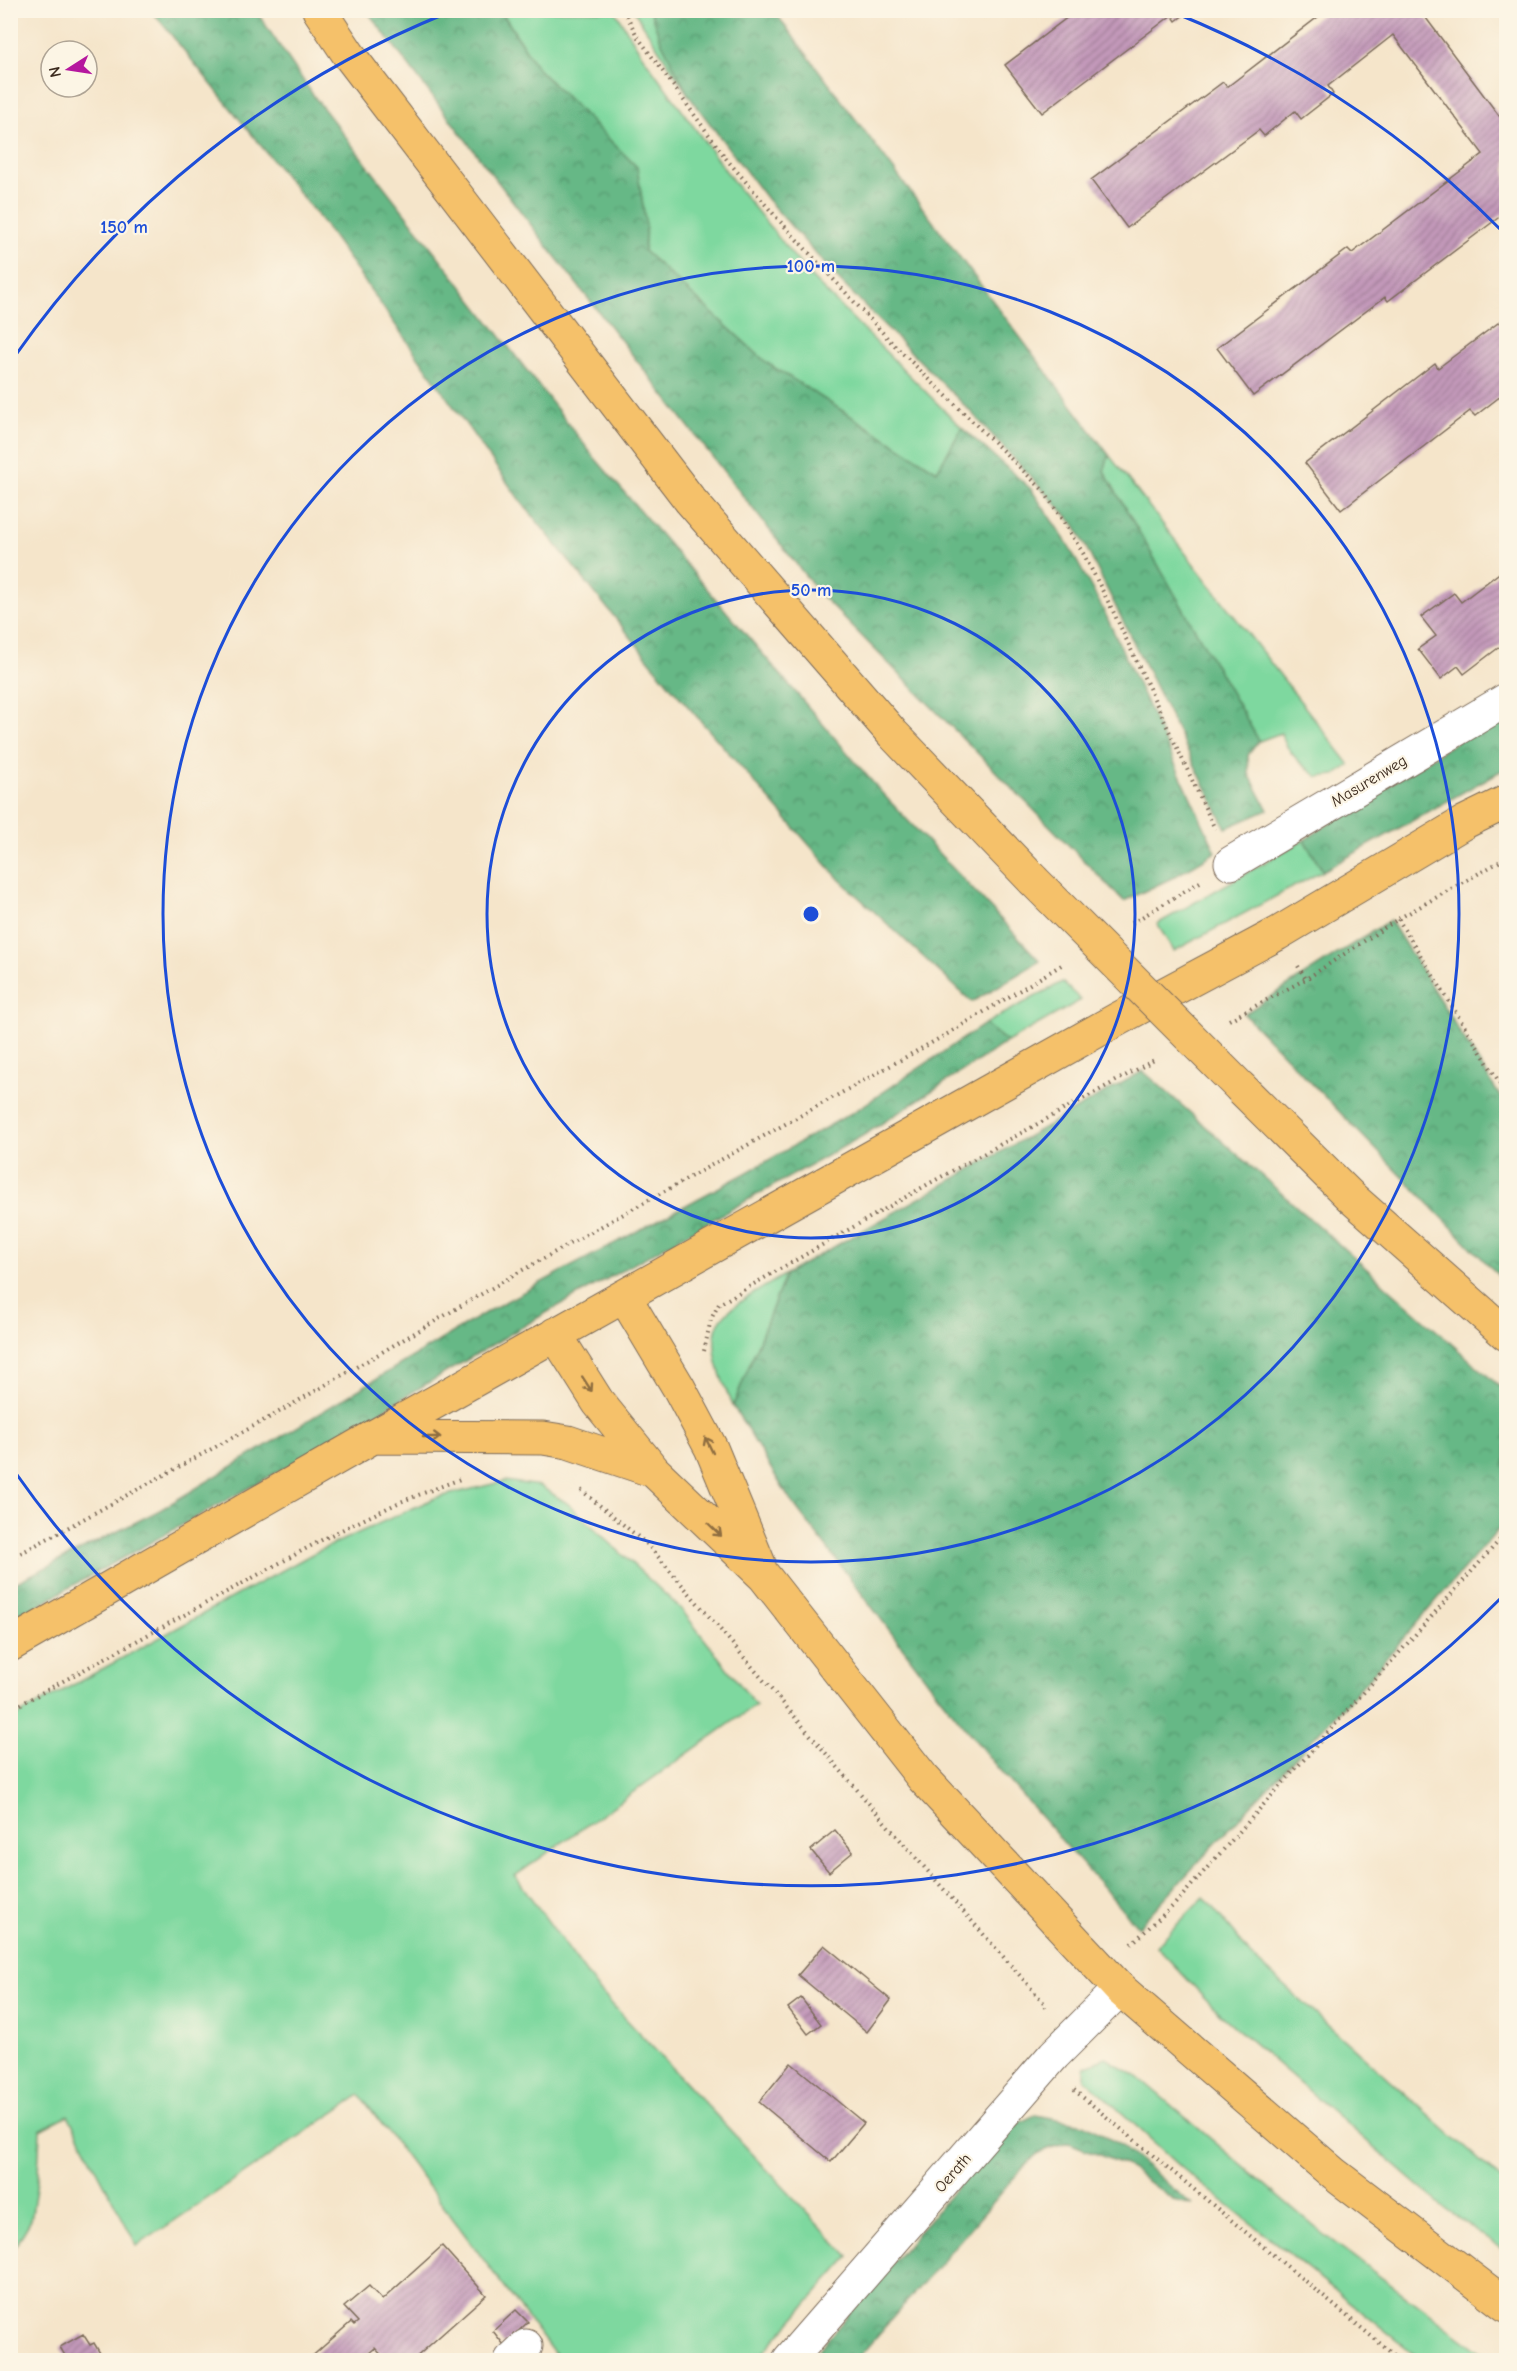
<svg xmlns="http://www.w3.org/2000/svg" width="1517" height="2371" font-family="'Comic Neue',sans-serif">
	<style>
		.grass { fill: #7ed89f; stroke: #5c815e; stroke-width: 1.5 }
		.forest { fill: url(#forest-crowns); stroke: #507152; stroke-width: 1.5 }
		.building { fill: url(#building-hatch) }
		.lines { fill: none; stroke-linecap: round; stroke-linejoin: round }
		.minor-casing { stroke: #7c6b5a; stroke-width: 35 }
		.major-casing { stroke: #7c6b5a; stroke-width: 35 }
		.path { stroke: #7c6b5a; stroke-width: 4; stroke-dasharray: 1.5 4.5; stroke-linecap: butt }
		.minor { stroke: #fff; stroke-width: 33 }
		.major { stroke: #f5c16b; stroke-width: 33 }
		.major-bridge-casing { stroke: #7c6b5a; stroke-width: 35; stroke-linecap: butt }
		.major-bridge { stroke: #f5c16b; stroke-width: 33 }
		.oneway { stroke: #8f6e41 }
		.ring { fill: none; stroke: #1d4ed8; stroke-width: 3 }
		.labels { text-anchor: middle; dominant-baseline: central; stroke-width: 4.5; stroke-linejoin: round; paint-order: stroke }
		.street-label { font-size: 16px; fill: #3b2a1e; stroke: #fcf5e5 }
		.centre { fill: #1d4ed8; stroke: #fcf5e5; stroke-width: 3 }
		.ring-label { font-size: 18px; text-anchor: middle; font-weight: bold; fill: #1d4ed8; stroke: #fcf5e5; stroke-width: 4.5; stroke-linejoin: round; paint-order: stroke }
	</style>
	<defs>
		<pattern id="forest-crowns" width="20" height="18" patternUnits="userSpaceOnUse" patternTransform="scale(1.5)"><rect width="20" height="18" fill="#66b886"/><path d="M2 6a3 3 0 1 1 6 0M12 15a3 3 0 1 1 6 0" fill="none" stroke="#55966d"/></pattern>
		<pattern id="building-hatch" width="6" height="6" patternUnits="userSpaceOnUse" patternTransform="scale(1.5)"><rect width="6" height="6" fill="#c399ba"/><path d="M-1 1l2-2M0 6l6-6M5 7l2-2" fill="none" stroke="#a07d97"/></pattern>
	</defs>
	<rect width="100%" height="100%" fill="#fcf5e5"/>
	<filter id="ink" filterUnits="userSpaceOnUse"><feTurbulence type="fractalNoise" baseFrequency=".0167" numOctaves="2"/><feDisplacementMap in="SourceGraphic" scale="12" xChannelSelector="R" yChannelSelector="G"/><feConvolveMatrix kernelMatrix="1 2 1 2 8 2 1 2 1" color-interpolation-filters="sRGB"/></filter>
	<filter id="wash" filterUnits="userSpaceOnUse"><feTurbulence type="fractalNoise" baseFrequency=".008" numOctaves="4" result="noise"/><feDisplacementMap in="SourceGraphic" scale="24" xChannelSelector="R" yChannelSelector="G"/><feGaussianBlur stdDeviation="1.35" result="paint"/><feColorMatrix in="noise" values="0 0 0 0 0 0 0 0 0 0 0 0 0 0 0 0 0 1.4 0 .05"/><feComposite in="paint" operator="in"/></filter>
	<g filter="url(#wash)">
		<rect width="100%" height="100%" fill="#f5e5ca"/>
		<!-- grass -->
		<path class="grass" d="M501,11H615L642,55L736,185L808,274L962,428L937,471L767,363L644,251L646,226L637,167L537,68Z
			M634,11H650L662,43L689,96Z
			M1109,455L1350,765L1335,775L1318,777C1301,764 1288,754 1281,733L1259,741L1104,471Z
			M1304,840L1323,871L1174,951L1157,924Z
			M1062,982L1081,1000L1007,1042L985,1024Z
			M786,1274L733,1406C723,1384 704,1341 722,1318C734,1302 769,1285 786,1274Z
			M505,1481L540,1486L567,1503L681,1609L756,1705L515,1876L596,1987L849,2257L757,2360H559L360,2095L137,2246L68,2115L40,2130L38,2174L31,2220L11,2254V1719L314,1553L435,1498Z
			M1204,1897L1235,1934L1250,1955L1506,2184V2252L1442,2206L1220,2014L1156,1946Z
			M1106,2058L1138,2077L1323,2234L1492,2360H1422L1182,2168L1085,2079V2067Z"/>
		<!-- forest -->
		<path class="forest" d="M152,11H256L313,95L594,457L881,792L1040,961L972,1002L840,880L671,687L519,499L321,220Z
			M367,11H501L537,68L637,167L646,226L644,251L767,363L937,471L962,428L1031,489L1067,543L1104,611L1216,852L1174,877L1124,901L819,593L551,251Z
			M650,11H774L1109,455L1104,471L1259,741L1248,755L1249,774L1268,810L1226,828L1075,525L971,412L840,281L767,199L689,96L662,43Z
			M1506,710V768L1323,871L1304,840Z
			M1390,920L1506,1106V1283L1244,1014Z
			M985,1024L1007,1042L864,1135L544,1314L292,1464L11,1620V1585L160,1510L490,1310L744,1174L855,1111Z
			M1143,1071L1506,1392V1521L1353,1696L1138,1927L997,1767L937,1693L787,1495L733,1406L786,1274Z
			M1035,2115L1084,2124L1122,2146L1193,2205L1173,2200L1125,2165L1069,2143L1050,2148L1036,2155L1022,2169L856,2360H810L1006,2129Z"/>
		<g id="blocks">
			<!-- building -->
			<path class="building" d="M1077,10H1190L1176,21L1172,15L1042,113L1005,65Z
				M1327,10H1420L1506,125V212L1388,301L1385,297L1253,396L1217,348L1348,249L1352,253L1483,154L1427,80L1393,35L1328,86L1333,94L1301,119L1295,111L1264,136L1259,130L1127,228L1091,180L1223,82L1227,87Z
				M1506,317V392L1475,416L1470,411L1341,510L1305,463L1435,363L1438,368Z
				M1506,568V642L1464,674L1458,666L1441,679L1418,649L1436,636L1421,617L1454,593L1461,602Z
				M835,1830L853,1852L829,1872L811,1850Z
				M824,1945L891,2000L867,2032L798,1975Z
				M801,1998L821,2024L808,2034L788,2008Z
				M791,2063L864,2123L831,2162L759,2102Z
				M442,2246L486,2295L413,2360H386L375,2348L361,2360H308L351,2322L354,2325L358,2322L344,2307L369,2286L382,2300Z
				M516,2310L528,2322L504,2345L493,2331Z
				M83,2334L90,2345L94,2343L104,2360H64L67,2359L60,2347Z"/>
		</g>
	</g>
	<g filter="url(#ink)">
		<use href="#blocks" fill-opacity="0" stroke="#7c6b5a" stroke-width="1.5"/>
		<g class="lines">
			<!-- minor casing -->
			<g class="minor-casing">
				<path id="minor" d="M1231,863L1506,700
					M511,2360L526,2346
					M789,2360L1054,2055L1120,1989"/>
			</g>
			<!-- major casing -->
			<g class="major-casing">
				<path id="major" d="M319,10L349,55L690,500L893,734L1033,880
					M1241,1088L1351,1197L1506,1334
					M624,1296L679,1388L711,1448L759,1564
					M555,1334L598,1402L654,1471L764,1576L923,1778L1120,1989L1334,2174L1506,2305
					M375,1437L543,1438L568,1442L654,1471
					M10,1645L373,1437L1118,1019L1277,934L1465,822L1506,802"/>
			</g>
			<!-- path -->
			<path class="path" d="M624,10L637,36L728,161L777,218L893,344L1044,491L1083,553L1113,611L1215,829
				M1398,919L1506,1093
				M1132,923L1200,882
				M1298,966L1306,979
				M1229,1020L1306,979L1398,919L1506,858
				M704,1351L711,1319L719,1304L932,1182L1156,1059
				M581,1490L648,1545L888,1826L1044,2003L1045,2008
				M10,1559L274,1415L521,1271L949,1033L1063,964
				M10,1710L331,1535L400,1502L463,1478
				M1131,1944L1174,1905L1506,1533
				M1074,2090L1400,2360"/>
			<!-- minor -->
			<use href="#minor" class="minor"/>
			<!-- major -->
			<use href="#major" class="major"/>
			<!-- major-bridge casing -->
			<g class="major-bridge-casing">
				<path id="major-bridge" d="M1033,880L1241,1088"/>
			</g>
			<!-- major-bridge -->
			<use href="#major-bridge" class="major-bridge"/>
		</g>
		<!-- one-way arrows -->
		<defs><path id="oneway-shaft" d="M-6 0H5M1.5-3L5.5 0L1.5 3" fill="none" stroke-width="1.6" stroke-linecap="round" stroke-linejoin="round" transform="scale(1.5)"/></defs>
		<g class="oneway">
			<use href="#oneway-shaft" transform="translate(587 1384) rotate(57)"/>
			<use href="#oneway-shaft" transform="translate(432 1437)"/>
			<use href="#oneway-shaft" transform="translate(709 1445) rotate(-116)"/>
			<use href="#oneway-shaft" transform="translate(715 1530) rotate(44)"/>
		</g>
	</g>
	<!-- distance rings -->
	<g class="ring">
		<circle cx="811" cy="914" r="324"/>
		<circle cx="811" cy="914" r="648"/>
		<path d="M1504 1595A972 972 0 0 1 15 1472M15 356A972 972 0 0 1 447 13M1175 13A972 972 0 0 1 1504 233"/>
	</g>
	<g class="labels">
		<!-- street labels -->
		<g class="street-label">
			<text transform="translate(1369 781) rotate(-31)">Masurenweg</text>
			<text transform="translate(953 2173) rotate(-49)">Oerath</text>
		</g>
	</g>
	<circle cx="811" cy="914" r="9" class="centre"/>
	<g class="ring-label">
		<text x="124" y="233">150 m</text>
		<text x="811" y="272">100 m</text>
		<text x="811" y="596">50 m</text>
	</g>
	<!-- margin -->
	<rect width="1517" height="2371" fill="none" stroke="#fcf5e5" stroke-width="36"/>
	<!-- north arrow -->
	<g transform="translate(69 69) rotate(258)"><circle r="28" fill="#fcf5e5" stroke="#afa495" stroke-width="1.5"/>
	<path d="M0-4.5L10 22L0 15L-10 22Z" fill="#b5179e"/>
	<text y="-9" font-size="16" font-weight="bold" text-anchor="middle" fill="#3b2a1e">N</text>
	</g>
</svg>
